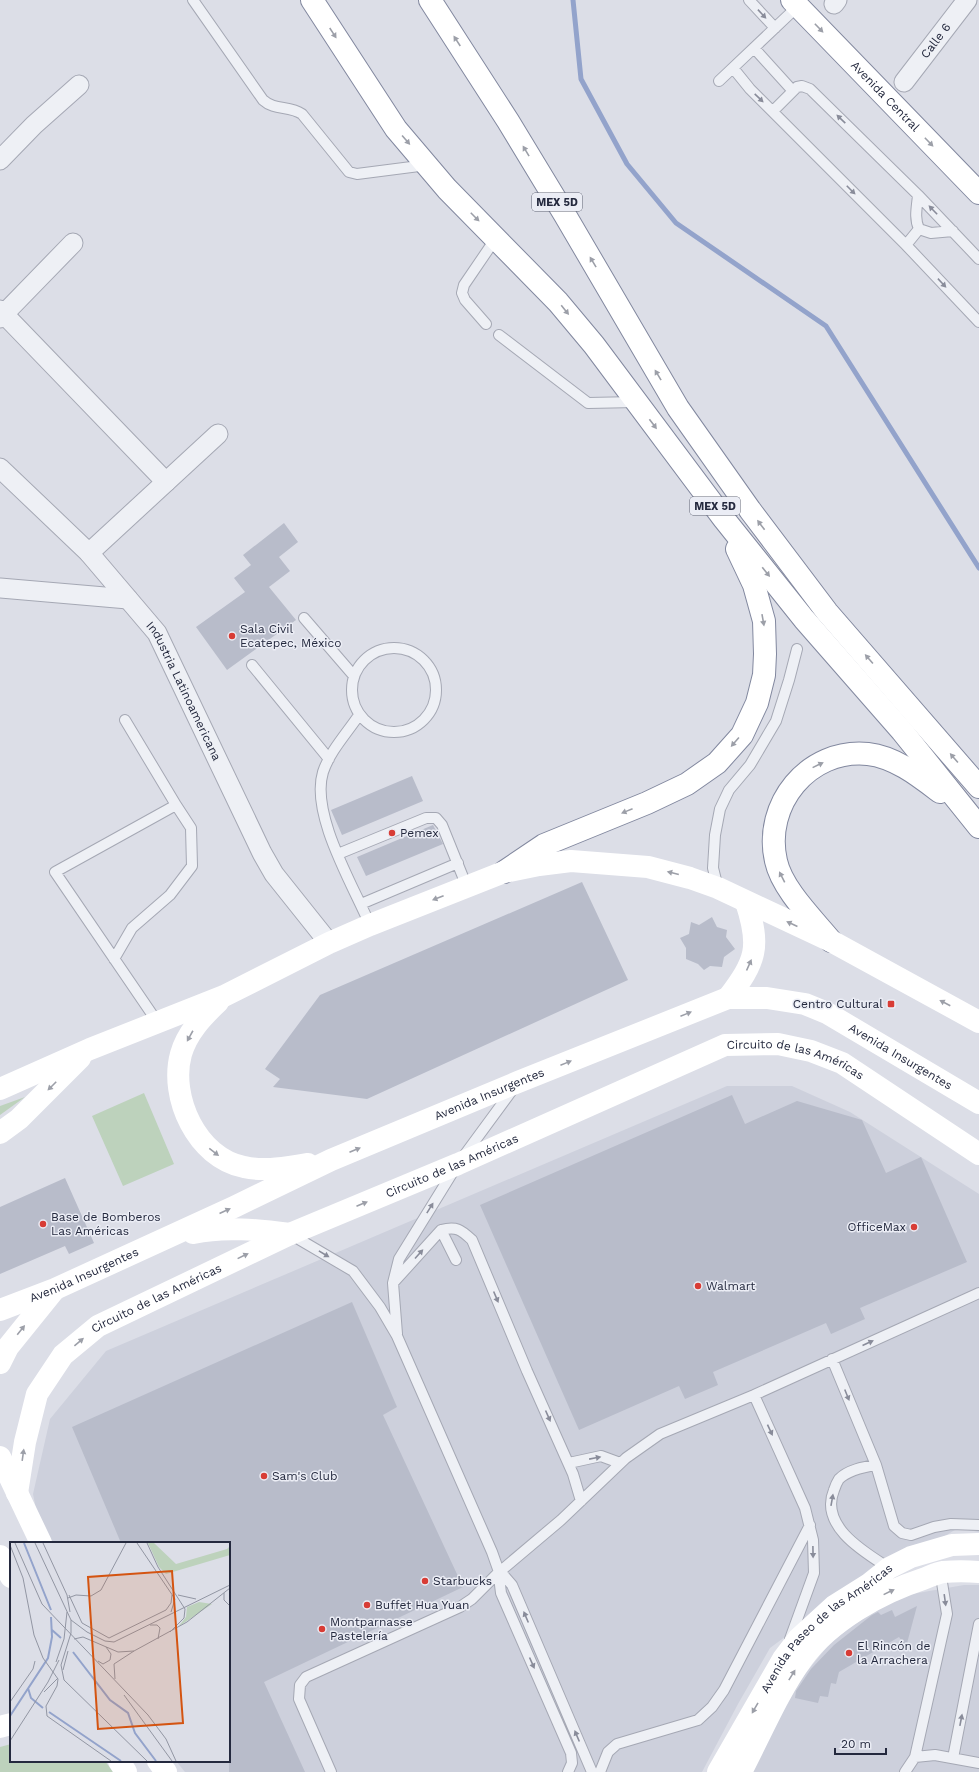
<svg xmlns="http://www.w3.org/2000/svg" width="979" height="1772" font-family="'Work Sans',sans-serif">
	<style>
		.built { fill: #cdd0dc }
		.green { fill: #bdd2bc }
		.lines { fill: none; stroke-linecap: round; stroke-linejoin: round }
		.stream { stroke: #93a3cb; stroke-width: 5 }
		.building { fill: #b8bcca }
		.lane-casing { stroke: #a5a8b4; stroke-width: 12 }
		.street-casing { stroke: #a5a8b4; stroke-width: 21 }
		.highway-casing { stroke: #82889f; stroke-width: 24 }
		.lane { stroke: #eef0f5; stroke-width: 10 }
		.street { stroke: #eef0f5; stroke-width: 19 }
		.secondary { stroke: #fff; stroke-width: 22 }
		.highway { stroke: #fff; stroke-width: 22 }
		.oneway { fill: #898c9a }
		.oneway2 { fill: #9c9fa8 }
		.poi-dot { fill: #d83c35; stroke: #ebedf5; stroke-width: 1.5 }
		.labels { text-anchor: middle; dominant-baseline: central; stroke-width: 3; stroke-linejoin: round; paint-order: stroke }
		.shield { fill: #ebedf5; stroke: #606475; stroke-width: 1 }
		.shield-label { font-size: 11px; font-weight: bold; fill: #24293e }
		.street-label { font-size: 12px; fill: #24293e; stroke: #ebedf5 }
		.poi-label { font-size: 12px; fill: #24293e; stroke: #ebedf5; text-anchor: start }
		.inset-river { fill: none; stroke: #93a3cb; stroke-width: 2 }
		.inset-road { fill: none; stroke: #9296a3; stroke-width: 1 }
		.view { fill: #d45411; fill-opacity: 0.15; stroke: #d45411; stroke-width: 2 }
		.inset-edge { fill: none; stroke: #24293e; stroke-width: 2 }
	</style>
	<rect width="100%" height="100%" fill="#dcdee7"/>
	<!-- built -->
	<path class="built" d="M727,1086H792L850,1112L979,1194V1532L958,1528L945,1536L890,1559L770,1648L738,1704L702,1772H185L176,1761H229V1543H43L33,1494L50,1419L106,1351Z
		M964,1585H979V1772H750L792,1690L831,1642L881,1605L912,1594Z"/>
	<!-- green -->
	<path class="green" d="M144,1093L174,1164L123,1186L92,1116Z
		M25,1097L0,1115V1106Z
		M11,1744V1761H105L113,1772H0V1747Z"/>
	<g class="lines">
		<!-- stream -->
		<path class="stream" d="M573,0L581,79L627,164L676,223L826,326L979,568"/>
	</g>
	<!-- building -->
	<path class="building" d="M284,523L298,542L279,557L290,571L269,587L296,620L227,670L196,627L245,592L234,578L251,565L243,555Z
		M412,776L423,801L342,835L331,810Z
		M433,825L443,844L366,876L357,857Z
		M582,882L628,980L367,1099L273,1087L280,1079L265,1069L320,995Z
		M712,917L717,927L727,930L726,937L735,949L724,957L722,967L710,966L704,970L698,964L686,959V948L680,938L689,934L691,922L699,925Z
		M732,1095L745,1124L797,1101L862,1120L886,1173L921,1157L967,1262L860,1308L865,1319L831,1334L826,1323L713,1372L718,1385L685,1399L679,1386L579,1430L480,1205Z
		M65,1178L94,1243L69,1254L65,1246L0,1274V1207Z
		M352,1302L397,1407L383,1415L463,1587L264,1682L305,1772H229V1543H121L72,1427Z
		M917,1606L906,1647L899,1637L839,1672L836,1684L831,1683L828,1697L820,1696L818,1703L795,1698L796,1691L811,1669L834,1645L872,1615L878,1612L881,1615L892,1610L895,1617Z"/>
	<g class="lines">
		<!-- lane casing -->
		<g class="lane-casing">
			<path id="lane" d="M193,0L263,100C275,111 289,105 302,114L349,172L357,174L427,165
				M749,0L775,28
				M754,48L792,90
				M733,68L750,89L906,245L979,322
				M719,81L798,6
				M773,111L797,87L802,86L810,89L918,195L979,259
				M918,195C917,207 914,218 919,229L931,233L953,231
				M906,245L919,229
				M486,324L465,300L462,293L464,285L496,238
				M499,335L588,403L636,402
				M304,618L354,676
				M352 690a42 42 0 1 1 84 0a42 42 0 1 1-84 0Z
				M252,665L329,759
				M359,715C347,733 330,751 323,772C310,814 353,885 370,925
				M125,720L176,805L55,872L158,1023
				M338,854L426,818H436L442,825L467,887
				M718,888L713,868L715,835L720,809L729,790L750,765L776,721L789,680L797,649
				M361,904L458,863
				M114,959L132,928L170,895L192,866L191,828L176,805
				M463,1157L513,1089
				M441,1230L456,1260
				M290,1234L353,1271L380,1307L397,1336L492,1552L498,1569L501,1593L571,1753L572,1763L568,1772
				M393,1283L441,1230C457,1226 461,1230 472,1240L527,1371L573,1474L581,1501
				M397,1334L393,1283L399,1259L454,1170
				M832,1359L876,1465L894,1526L902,1533L911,1535L934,1527L951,1524L979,1525
				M754,1395L805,1508L813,1540L814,1573L790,1639
				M569,1463L601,1456L620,1463
				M876,1465C863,1467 848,1470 839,1479C837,1482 835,1487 834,1490C819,1526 864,1552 889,1568
				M498,1569L512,1585L592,1772
				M915,1757L947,1614L940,1570
				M953,1758L979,1624
				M331,1772L299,1699L300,1685L306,1677L460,1607L472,1599L497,1574L561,1520L626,1458L660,1434L754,1395L979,1293
				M600,1772L608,1752L617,1744L698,1720L712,1707L724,1690L810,1525
				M905,1772L915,1757L935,1755L979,1763"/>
		</g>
		<!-- street casing -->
		<g class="street-casing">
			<g id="street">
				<path d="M834,4L837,0"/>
				<path id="s1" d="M904,82L967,0"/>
				<path d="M0,160L34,125L79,85"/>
				<path d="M0,310L166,482"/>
				<path d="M0,318L73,243"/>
				<path id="s2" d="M0,468L89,553L157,633L262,853L274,874L329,943"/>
				<path d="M89,553L218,434"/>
				<path d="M0,588L128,599"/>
			</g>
		</g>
		<!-- highway casing -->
		<g class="highway-casing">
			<g id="highway">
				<path d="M312,0L396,129L447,189L558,302L594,345L724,519L804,619L902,731L979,827"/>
				<path d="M430,0L508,121L565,215L678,408L750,510L827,612L979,787"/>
				<path id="s6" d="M792,0L979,193"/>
				<path d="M504,872L544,845L647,803L687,784L717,763L742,735L757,703L764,675L765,654L764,621L754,585L737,549"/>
				<path d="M831,941C813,919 782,889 776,861C763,805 808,748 868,754C895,757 919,776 940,792"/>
			</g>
		</g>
		<!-- lane -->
		<use href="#lane" class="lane"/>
		<!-- street -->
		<use href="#street" class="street"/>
		<!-- secondary -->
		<g class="secondary">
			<path d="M728,998C756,961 761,947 746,902"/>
			<path d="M218,1002C202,1017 187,1033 181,1054C169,1097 197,1158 244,1167C265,1172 287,1167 308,1164"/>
			<path d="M0,1089L90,1049L224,996L329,943L370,925L504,872L539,865L571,861L648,867L690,878L718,888L831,941L979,1022"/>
			<path d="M0,1133L19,1119L80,1058"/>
			<path d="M193,1233C225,1226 258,1230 290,1234"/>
			<path id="s3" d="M0,1310L55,1289L234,1207L331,1160L518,1082L728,998H767L805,1004L827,1013L979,1103"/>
			<path d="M0,1363L8,1347L54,1290"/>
			<path d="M0,1457L41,1543"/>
			<path id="s4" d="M17,1493L25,1442L37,1394L63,1355L98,1326L290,1234L458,1164L725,1045L778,1044L811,1051L842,1063L979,1154"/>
			<path d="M0,1556L11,1577"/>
			<path d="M0,1727L11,1724"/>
			<path d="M119,1761L126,1772"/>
			<path d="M158,1761L166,1772"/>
			<path id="s5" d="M718,1772L783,1659L799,1638L834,1606L869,1584L889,1568L911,1557L952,1545L979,1544"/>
			<path d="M741,1772C761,1734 778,1692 803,1658C830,1621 880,1593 923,1579C929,1577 936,1573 943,1572C955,1571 967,1571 979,1572"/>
		</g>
		<!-- highway -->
		<use href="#highway" class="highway"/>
	</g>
	<!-- one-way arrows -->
	<defs><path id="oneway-solid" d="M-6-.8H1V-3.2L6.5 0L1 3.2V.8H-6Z"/></defs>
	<g class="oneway">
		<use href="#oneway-solid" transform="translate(762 14) rotate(47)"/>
		<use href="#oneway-solid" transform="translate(759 98) rotate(44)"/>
		<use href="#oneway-solid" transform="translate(841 119) rotate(-136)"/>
		<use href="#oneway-solid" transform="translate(851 190) rotate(45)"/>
		<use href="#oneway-solid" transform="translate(933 210) rotate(-134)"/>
		<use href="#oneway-solid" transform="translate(942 283) rotate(47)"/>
		<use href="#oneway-solid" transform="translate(430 1208) rotate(-58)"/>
		<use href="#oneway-solid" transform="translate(324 1254) rotate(31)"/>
		<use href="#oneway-solid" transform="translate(419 1254) rotate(-48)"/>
		<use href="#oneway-solid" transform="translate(496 1297) rotate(67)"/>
		<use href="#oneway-solid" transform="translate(868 1343) rotate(-24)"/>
		<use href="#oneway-solid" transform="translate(847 1395) rotate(68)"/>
		<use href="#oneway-solid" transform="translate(548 1416) rotate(66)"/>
		<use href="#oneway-solid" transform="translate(770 1430) rotate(65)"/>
		<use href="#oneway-solid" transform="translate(595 1458) rotate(-11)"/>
		<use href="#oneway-solid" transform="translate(832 1500) rotate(-80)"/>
		<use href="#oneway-solid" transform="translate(813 1552) rotate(89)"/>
		<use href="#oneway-solid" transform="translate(945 1600) rotate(82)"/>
		<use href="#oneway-solid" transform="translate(526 1617) rotate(-113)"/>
		<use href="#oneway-solid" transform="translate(532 1663) rotate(66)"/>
		<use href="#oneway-solid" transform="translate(961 1720) rotate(-79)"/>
		<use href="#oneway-solid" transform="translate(577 1736) rotate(-113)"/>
	</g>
	<g class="oneway2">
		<use href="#oneway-solid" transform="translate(819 28) rotate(46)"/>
		<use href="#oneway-solid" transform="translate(333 33) rotate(57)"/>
		<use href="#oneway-solid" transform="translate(457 41) rotate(-123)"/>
		<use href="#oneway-solid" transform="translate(406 140) rotate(49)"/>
		<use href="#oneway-solid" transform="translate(929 142) rotate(46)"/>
		<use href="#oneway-solid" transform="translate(526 151) rotate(-121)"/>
		<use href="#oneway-solid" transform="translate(475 217) rotate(45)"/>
		<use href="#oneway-solid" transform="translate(593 262) rotate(-121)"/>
		<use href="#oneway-solid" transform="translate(565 310) rotate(51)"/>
		<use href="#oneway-solid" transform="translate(658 375) rotate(-121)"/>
		<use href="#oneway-solid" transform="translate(653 424) rotate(53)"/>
		<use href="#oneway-solid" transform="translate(761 525) rotate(-127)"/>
		<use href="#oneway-solid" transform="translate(766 572) rotate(51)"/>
		<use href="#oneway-solid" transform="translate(763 620) rotate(80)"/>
		<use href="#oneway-solid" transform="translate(869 659) rotate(-131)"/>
		<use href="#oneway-solid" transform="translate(735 742) rotate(131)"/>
		<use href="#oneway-solid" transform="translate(954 758) rotate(-131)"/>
		<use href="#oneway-solid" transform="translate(818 765) rotate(-26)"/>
		<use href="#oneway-solid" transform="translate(627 811) rotate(158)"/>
		<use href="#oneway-solid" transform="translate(673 873) rotate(-166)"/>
		<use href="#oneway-solid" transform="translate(782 877) rotate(-117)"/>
		<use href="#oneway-solid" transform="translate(438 898) rotate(159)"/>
		<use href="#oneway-solid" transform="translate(792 924) rotate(-155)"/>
		<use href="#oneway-solid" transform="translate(749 965) rotate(-66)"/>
		<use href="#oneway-solid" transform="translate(945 1003) rotate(-152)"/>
		<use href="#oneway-solid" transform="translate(686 1014) rotate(-22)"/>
		<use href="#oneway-solid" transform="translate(190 1036) rotate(119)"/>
		<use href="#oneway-solid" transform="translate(566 1063) rotate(-22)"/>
		<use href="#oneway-solid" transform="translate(52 1086) rotate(135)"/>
		<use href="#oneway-solid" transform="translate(355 1150) rotate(-23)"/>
		<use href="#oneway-solid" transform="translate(214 1152) rotate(38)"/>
		<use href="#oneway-solid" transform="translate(362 1204) rotate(-23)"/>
		<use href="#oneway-solid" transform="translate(225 1211) rotate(-24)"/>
		<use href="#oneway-solid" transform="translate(243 1256) rotate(-26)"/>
		<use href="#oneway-solid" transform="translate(21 1330) rotate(-51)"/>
		<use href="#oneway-solid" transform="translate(79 1342) rotate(-40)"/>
		<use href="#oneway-solid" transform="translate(23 1455) rotate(-82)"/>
		<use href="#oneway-solid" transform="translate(889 1592) rotate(-26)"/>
		<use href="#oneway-solid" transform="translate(792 1675) rotate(-58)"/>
		<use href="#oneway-solid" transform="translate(755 1708) rotate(120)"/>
	</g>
	<!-- markers -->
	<g class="poi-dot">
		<circle cx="232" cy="636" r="4"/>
		<circle cx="392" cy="833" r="4"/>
		<rect x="887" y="1000" width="8" height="8" rx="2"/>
		<circle cx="43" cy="1224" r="4"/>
		<circle cx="914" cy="1227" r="4"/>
		<circle cx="698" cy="1286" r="4"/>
		<circle cx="264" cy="1476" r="4"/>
		<circle cx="425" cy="1581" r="4"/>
		<circle cx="367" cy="1605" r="4"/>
		<circle cx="322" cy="1629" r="4"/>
		<circle cx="849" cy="1653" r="4"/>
	</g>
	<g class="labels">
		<!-- shield labels -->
		<g class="shield">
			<rect x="532" y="193" width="50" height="18" rx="3"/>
			<rect x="690" y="497" width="50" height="18" rx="3"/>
		</g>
		<g class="shield-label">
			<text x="557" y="202">MEX 5D</text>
			<text x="715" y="506">MEX 5D</text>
		</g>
		<!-- street labels -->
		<g class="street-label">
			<text stroke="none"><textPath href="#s1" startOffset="52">Calle 6</textPath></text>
			<text stroke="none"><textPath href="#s6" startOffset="134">Avenida Central</textPath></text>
			<text stroke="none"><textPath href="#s2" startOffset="292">Industria Latinoamericana</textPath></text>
			<text stroke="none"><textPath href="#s3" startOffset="979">Avenida Insurgentes</textPath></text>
			<text stroke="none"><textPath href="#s4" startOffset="954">Circuito de las Américas</textPath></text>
			<text stroke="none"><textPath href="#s3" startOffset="535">Avenida Insurgentes</textPath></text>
			<text stroke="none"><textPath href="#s4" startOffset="582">Circuito de las Américas</textPath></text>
			<text stroke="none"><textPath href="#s3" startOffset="91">Avenida Insurgentes</textPath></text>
			<text stroke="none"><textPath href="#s4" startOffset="258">Circuito de las Américas</textPath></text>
			<text stroke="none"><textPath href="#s5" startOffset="183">Avenida Paseo de las Américas</textPath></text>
		</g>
		<!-- poi labels -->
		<g class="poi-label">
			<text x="240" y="629">Sala Civil<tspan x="240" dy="14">Ecatepec, México</tspan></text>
			<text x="400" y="833">Pemex</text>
			<text x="883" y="1004" text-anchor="end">Centro Cultural</text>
			<text x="51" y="1217">Base de Bomberos<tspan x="51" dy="14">Las Américas</tspan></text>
			<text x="906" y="1227" text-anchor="end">OfficeMax</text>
			<text x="706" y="1286">Walmart</text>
			<text x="272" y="1476">Sam's Club</text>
			<text x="433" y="1581">Starbucks</text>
			<text x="375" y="1605">Buffet Hua Yuan</text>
			<text x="330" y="1622">Montparnasse<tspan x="330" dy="14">Pastelería</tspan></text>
			<text x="857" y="1646">El Rincón de<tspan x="857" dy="14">la Arrachera</tspan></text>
		</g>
	</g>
	<!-- overview -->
	<g transform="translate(10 1542)">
		<rect width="220" height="220" fill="#dcdee7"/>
		<path d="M138,1H144L166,22L217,7L220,4V13L156,32L149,25ZM189,60L202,62L168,85L176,75L177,65Z" fill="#bdd2bc"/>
		<path class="inset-river" d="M14,1L41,68M42,88L51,96M63,110L100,158L118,171L125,191L146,219M18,146L21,156L33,166M39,170L111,219M0,174L38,116L42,95L41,75"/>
		<path class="inset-road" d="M5,1L32,62L138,173L156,197L166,219M25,1L61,78V91L51,123L54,138L137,219M33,1L57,53L60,70M127,1L165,57L161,70M137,1L148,25L175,67L174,76L160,90M0,3L13,36L24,93L33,116L48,137L47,144L36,164L37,174L101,219M214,51V58L220,64M59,53L72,81L99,96L156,68L161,61L162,53M168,53L186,57M58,56L66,53L81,54L91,48L116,1M61,78L77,90L95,99L104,100L220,43M140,83H147L150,86L148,97M64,97L73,95L108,110L124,109L177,80L220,46M88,119L93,122L100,118L101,112L96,105M46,120L54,97L57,70M53,128L58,109M105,137L104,122L124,109M34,150L48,136M114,153L162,219M0,160L23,127L25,119M0,199L38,140L49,118"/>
		<path class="view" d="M162,29L173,181L88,187L78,35Z"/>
		<rect width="220" height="220" class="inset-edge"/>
	</g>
	<!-- scale -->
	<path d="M835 1748v6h51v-6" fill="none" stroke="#24293e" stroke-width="2"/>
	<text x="841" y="1748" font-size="12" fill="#24293e" stroke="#ebedf5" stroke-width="3" paint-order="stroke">20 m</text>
</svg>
